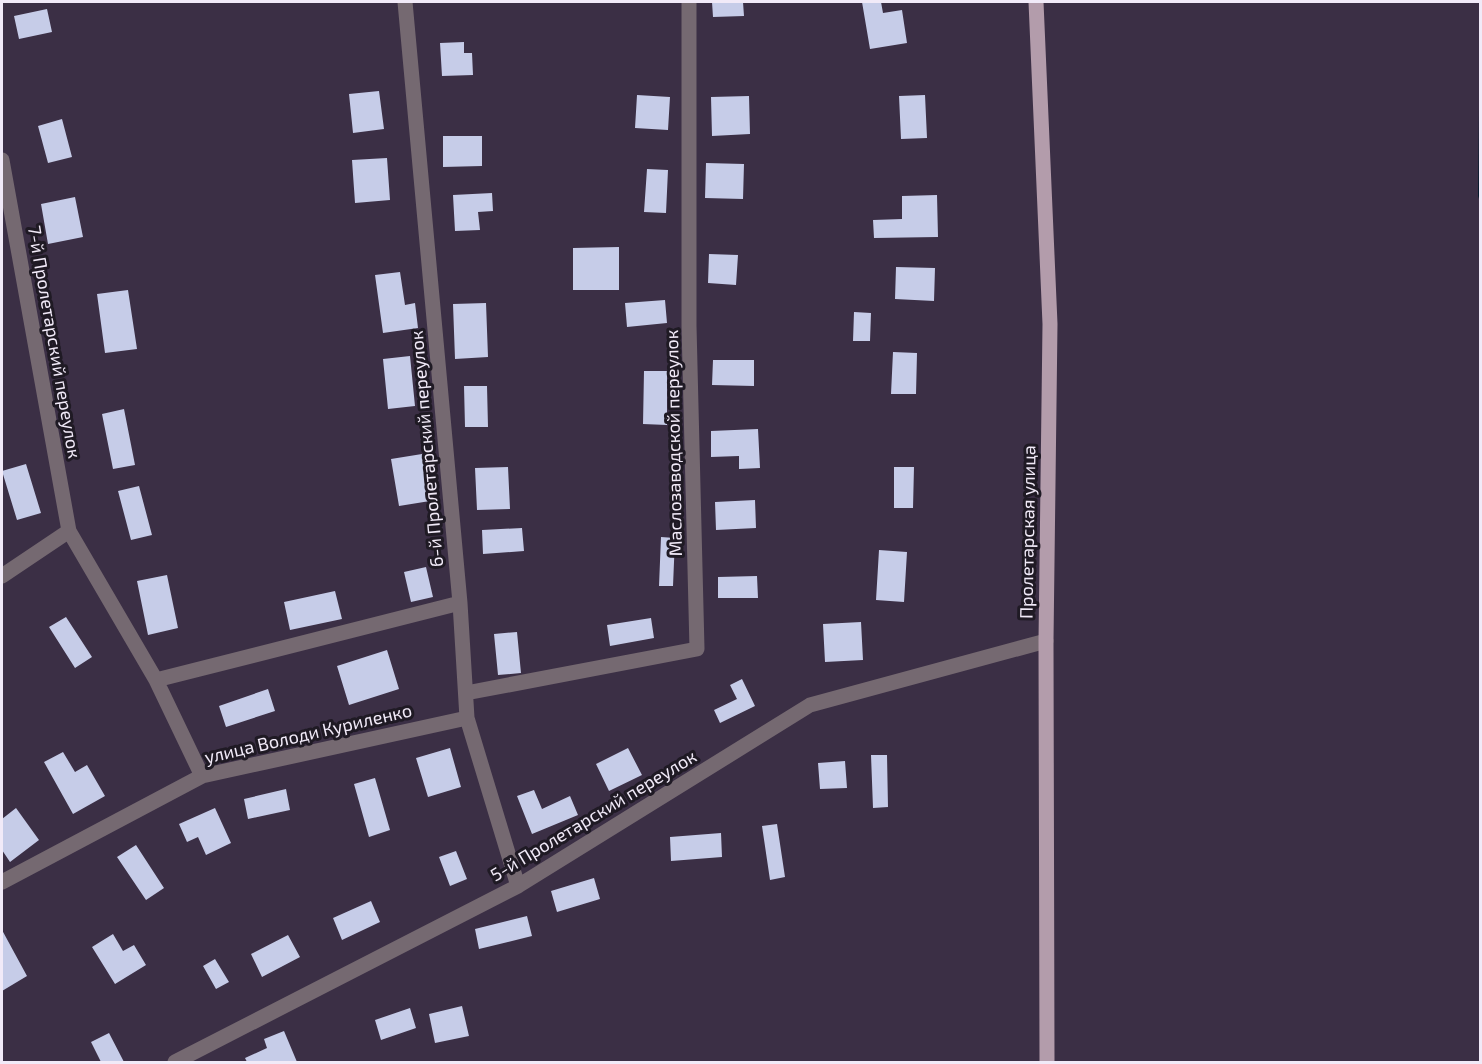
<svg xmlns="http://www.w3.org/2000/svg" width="1482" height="1064" font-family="'Exo 2',sans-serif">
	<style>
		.water { fill: #041a2c }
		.building { fill: #c6cce8 }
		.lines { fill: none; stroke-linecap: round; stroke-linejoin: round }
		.minor { stroke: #756971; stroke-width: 15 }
		.major { stroke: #b39cab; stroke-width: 15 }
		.labels { text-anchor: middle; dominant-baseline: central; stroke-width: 6; stroke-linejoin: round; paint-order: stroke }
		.street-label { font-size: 18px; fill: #f1eaf8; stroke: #1f1a24 }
	</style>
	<rect width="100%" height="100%" fill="#3b2f45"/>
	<!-- water -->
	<path class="water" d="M1480,20V202L1478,196Z"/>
	<!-- building -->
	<path class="building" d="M712,2H743L744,16L713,17Z
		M862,2H881L883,13L902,10L907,43L870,49Z
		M47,9L52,32L19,39L14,16Z
		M464,42V53H472L473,75L442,76L440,43Z
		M379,91L384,129L353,133L349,94Z
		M637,95L670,97L668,130L635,128Z
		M925,95L927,138L901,139L899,96Z
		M749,96L750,134L712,136L711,97Z
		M62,119L72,157L48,163L38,126Z
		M443,136H482V166L443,167Z
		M387,158L390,200L355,203L352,160Z
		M706,163L744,164L743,199L705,198Z
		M647,169L668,170L666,213L644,212Z
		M492,193L493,211L478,212L480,230L455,231L453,195Z
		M937,195L938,237L874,238L873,220L902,219V196Z
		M75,197L83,237L48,244L41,204Z
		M619,247V290H573V248Z
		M709,254L738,255L736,285L708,283Z
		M896,267L935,268L934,301L895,299Z
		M400,272L405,305L415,303L418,328L383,333L375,275Z
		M128,290L137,349L105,353L97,294Z
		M665,300L667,323L627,327L625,303Z
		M486,303L488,357L455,359L453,304Z
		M854,312L871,313L870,341H853Z
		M893,352L917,353L916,394H891Z
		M410,356L415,406L388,409L383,359Z
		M713,360H754V386L712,385Z
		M644,371H667V425L643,424Z
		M464,386H487L488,427H465Z
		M124,409L135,465L113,469L102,414Z
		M758,429L760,468L739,469V456L711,457V431Z
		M422,454L430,501L399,506L391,459Z
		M26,464L41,513L17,520L2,471Z
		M508,467L510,509L477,510L475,468Z
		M894,467H914L913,508H894Z
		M139,486L152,535L131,540L118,491Z
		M755,500L756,528L716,530L715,502Z
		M522,528L524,551L483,554L482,530Z
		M661,537L675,538L673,586H659Z
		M879,550L907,552L904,602L876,600Z
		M426,567L433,597L411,602L404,572Z
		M167,575L178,628L148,635L137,581Z
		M757,576L758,598H718V577Z
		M335,591L342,619L290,630L284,602Z
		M66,617L92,657L75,668L49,627Z
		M651,618L654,638L610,646L607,625Z
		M861,622L863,660L825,662L823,624Z
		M517,632L521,673L498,675L494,634Z
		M387,650L399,689L349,705L337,666Z
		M742,679L755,706L720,723L714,710L737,699L730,685Z
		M268,689L275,711L226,727L219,706Z
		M450,748L461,787L428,797L416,758Z
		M628,748L642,775L609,791L596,764Z
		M63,752L75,772L87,765L105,796L73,814L44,762Z
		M871,755H887L888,807L873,808Z
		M845,761L847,788L820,789L818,763Z
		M375,778L390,830L369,837L354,784Z
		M286,789L290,810L248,819L244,799Z
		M534,790L542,809L570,796L578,815L532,834L517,796Z
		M16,808L39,840L10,862L2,850V819Z
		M215,808L231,843L206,855L198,837L187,842L179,824Z
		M777,824L785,877L770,880L762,826Z
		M721,833L722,857L671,861L670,837Z
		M136,845L164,888L146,900L117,857Z
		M456,851L467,879L450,886L439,857Z
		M594,878L600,899L557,912L551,891Z
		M371,901L380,922L342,940L333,918Z
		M527,916L532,936L479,949L475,929Z
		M2,930L27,976L2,991Z
		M113,934L123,951L134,945L146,965L115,984L92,947Z
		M288,935L300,957L262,977L251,954Z
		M215,959L229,982L216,989L203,966Z
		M462,1006L469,1036L435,1043L429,1014Z
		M410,1008L416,1028L381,1040L375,1020Z
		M284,1031L297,1062H247L245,1058L267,1048L264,1039Z
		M109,1033L124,1062H101L91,1042Z"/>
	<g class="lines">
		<!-- minor -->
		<path class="minor" d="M405,2L460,603L467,718L518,886
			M2,160L69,531L156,680L202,776
			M2,576L69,531
			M156,680L460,603
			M466,693L697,649L689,326V2
			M2,882L202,776L467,718
			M175,1062L518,886L810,705L1046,641"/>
		<!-- major -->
		<path class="major" d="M1036,2L1050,324L1046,641L1047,1062"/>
	</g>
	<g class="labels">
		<!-- street labels -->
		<g class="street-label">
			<text transform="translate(55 342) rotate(80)">7-й Пролетарский переулок</text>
			<text transform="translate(673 443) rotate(-91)">Маслозаводской переулок</text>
			<text transform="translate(426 449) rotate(-95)">6-й Пролетарский переулок</text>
			<text transform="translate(1027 532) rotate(-89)">Пролетарская улица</text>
			<text transform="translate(308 733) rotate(-13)">улица Володи Куриленко</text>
			<text transform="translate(593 815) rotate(-31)">5-й Пролетарский переулок</text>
		</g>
	</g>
	<!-- border -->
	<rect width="1482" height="1064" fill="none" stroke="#f1eaf8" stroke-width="6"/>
</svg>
